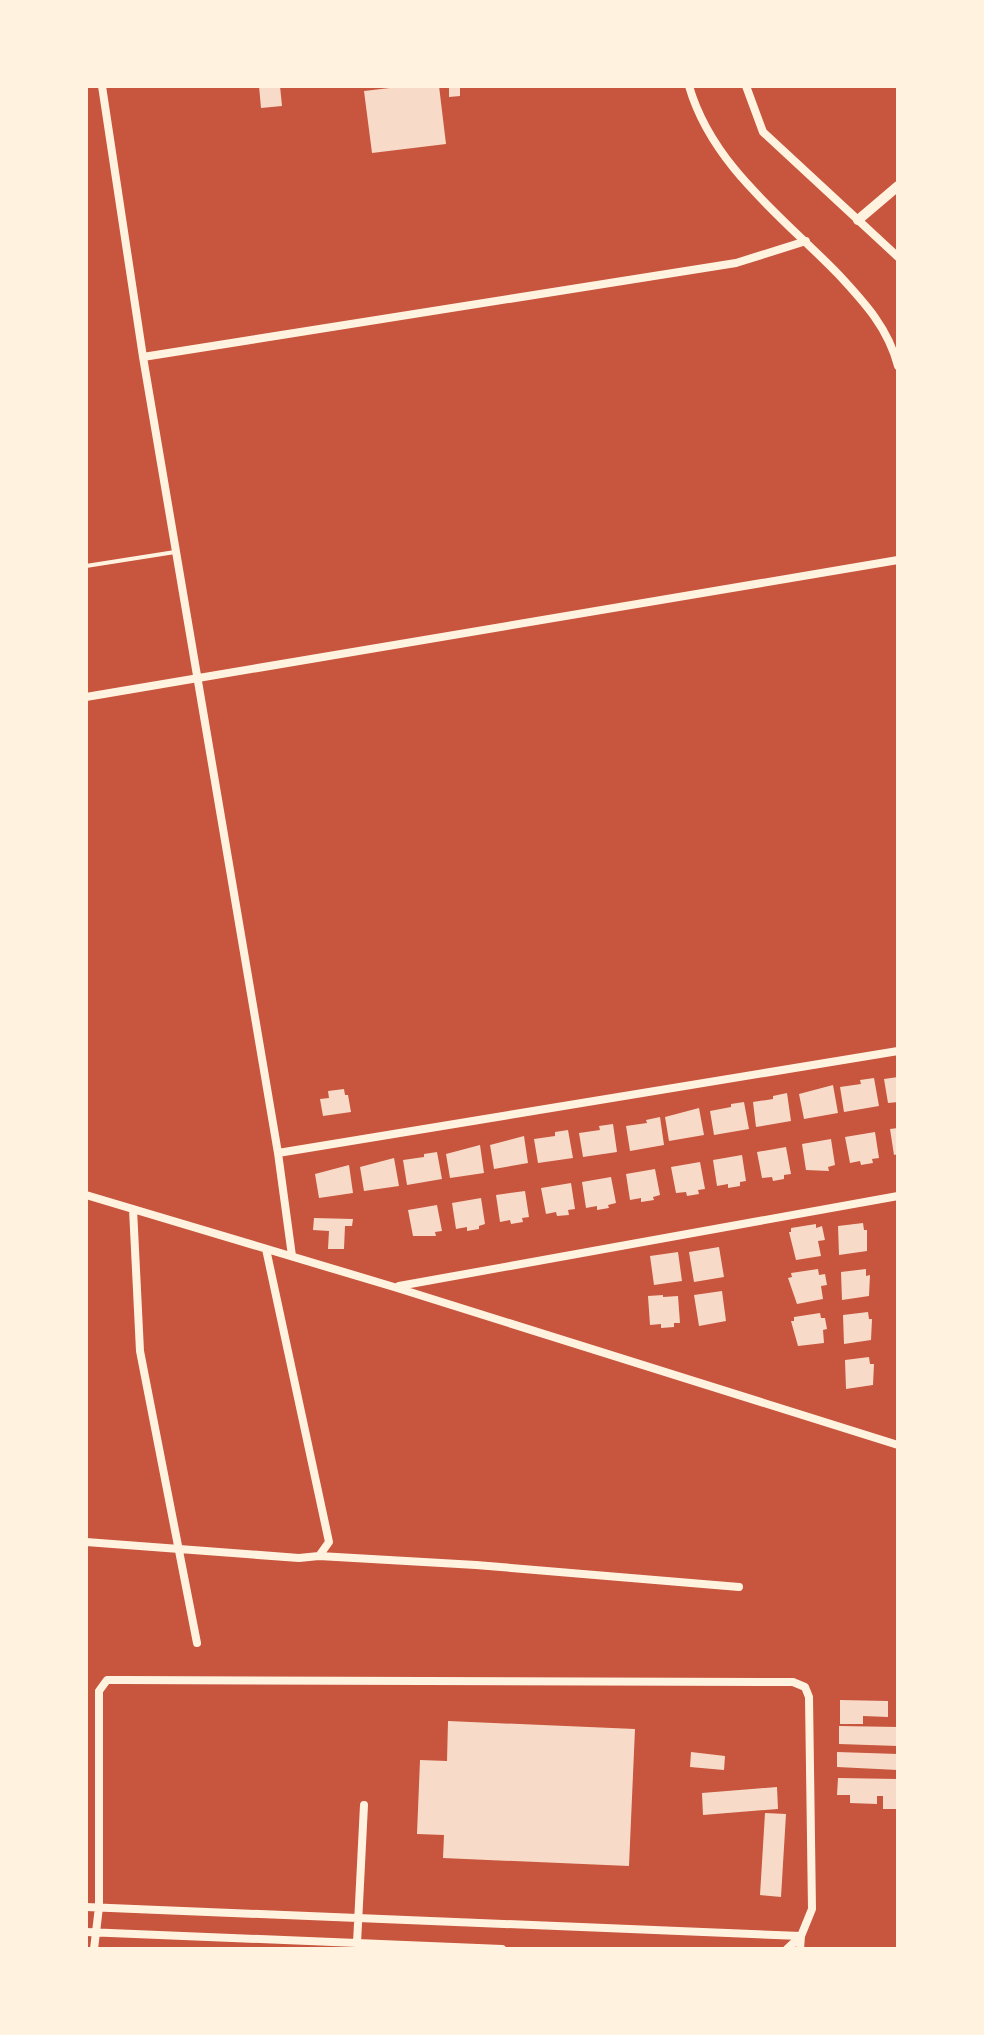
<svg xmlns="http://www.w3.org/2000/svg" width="984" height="2035" font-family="'Noto Sans',sans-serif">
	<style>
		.building { fill: #f7dbc8 }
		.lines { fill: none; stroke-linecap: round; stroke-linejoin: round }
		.service { stroke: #fff3e0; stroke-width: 4 }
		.minor { stroke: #fff3e0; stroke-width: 8 }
		.tertiary { stroke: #fff3e0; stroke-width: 10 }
	</style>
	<rect width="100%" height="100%" fill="#c8553d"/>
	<!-- building -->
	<path class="building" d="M259,86H280L282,106L261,108Z
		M407,86H439L446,144L372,153L364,91Z
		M449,86H460V96L449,97Z
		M898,1077V1102L888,1103L884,1079Z
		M874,1078L879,1106L844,1112L840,1087L861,1084L860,1080Z
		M833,1085L838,1113L804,1119L799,1094Z
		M344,1089L345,1095H348L351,1112L323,1116L320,1099L329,1098L328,1091Z
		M787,1093L791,1121L756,1127L753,1102L773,1099V1096Z
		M744,1102L749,1129L714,1135L710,1111L731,1107V1104Z
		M699,1108L704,1135L669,1141L665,1117Z
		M660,1117L664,1145L630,1151L626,1126L647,1123L646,1120Z
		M613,1124L617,1152L583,1157L579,1133L600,1130L599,1126Z
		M898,1128V1154L894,1155L890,1129Z
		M568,1130L573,1158L538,1163L534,1139L555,1136V1132Z
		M875,1132L879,1158L872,1159L873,1163L861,1165L860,1161L850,1163L845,1137Z
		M524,1136L528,1163L494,1169L490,1145Z
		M831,1139L835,1165L828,1167L829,1171L806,1170L802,1144Z
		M480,1145L484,1173L450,1178L446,1154Z
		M786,1147L791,1174L784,1175V1179L773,1181L772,1177L762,1178L757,1152Z
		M437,1152L442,1179L407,1185L403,1160L424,1157V1154Z
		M742,1155L746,1181L740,1182V1186L728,1188V1184L717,1186L713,1160Z
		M394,1158L399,1186L364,1191L360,1167Z
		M700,1162L705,1189L698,1190L699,1194L687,1196L686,1192L676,1193L671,1167Z
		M349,1165L353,1193L319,1198L315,1174Z
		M655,1169L660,1195L653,1197L654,1200L641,1202V1198L630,1200L626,1174Z
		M611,1177L616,1203L608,1205L609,1208L597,1210V1206L586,1208L582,1182Z
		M571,1183L575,1209L568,1210L569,1215L557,1216L556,1212L546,1214L541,1188Z
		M525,1191L529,1217L522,1218L523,1222L511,1224L510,1220L500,1222L496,1195Z
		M481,1198L485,1224L479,1226V1229L467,1231V1227L456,1229L452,1203Z
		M437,1205L442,1231L435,1232L436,1236H413L408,1210Z
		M314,1218L353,1219L352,1226H345L344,1249H328L329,1231L313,1230Z
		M863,1223L864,1230H867V1251L839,1255L838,1226Z
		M816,1224V1228L822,1226L825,1240L818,1241L821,1256L796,1260L789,1232H791V1228Z
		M719,1247L724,1277L694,1282L689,1252Z
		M678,1252L682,1281L654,1285L650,1256Z
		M818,1269L819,1275L825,1274L827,1285L821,1286L823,1299L797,1304L788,1278L792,1277L791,1273Z
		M866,1269V1276L870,1275L869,1296L842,1300L841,1272Z
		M722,1291L726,1321L699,1326L694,1295Z
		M663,1295V1297L678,1296L680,1323H674V1327L661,1328V1324L650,1325L648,1296Z
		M868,1312L869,1319H872L871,1340L844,1344L843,1315Z
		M820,1313L821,1318H825L827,1329L823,1330L824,1343L798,1346L791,1321H794V1317Z
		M869,1357L870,1364H874L873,1385L846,1389L845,1360Z
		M840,1700L888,1701V1717L863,1716V1724H840Z
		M448,1721L635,1729L629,1866L443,1858L444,1835L417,1834L420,1760L447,1761Z
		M839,1726L898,1727V1746L839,1744Z
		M691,1752L725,1756L724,1770L690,1767Z
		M837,1752L898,1754V1770L837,1767Z
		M838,1778L898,1779L896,1809H883V1796H877V1804L850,1803V1795H837Z
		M777,1787L778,1809L703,1815L702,1793Z
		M765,1813L786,1814L781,1897L760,1895Z"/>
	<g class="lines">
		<!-- service -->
		<path class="service" d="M86,566L175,552"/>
		<!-- minor -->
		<path class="minor" d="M102,86L143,357L278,1153L292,1256
			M689,86C712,166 783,217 839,275C865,303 888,328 898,366
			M746,86L763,132L898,257
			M143,357L736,263L806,241
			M86,697L898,560
			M278,1153L898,1051
			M86,1195L394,1287L898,1445
			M133,1209L140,1351L197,1643
			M399,1286L898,1196
			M86,1542L299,1558L319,1556L329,1542L266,1249
			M319,1556L476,1565L739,1587
			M86,1907L801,1936L800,1949
			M86,1932L502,1949
			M357,1943L364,1805
			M94,1949L99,1907V1691L107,1680H121L793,1682L805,1687L809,1697L812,1909L801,1936L787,1949"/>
		<!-- tertiary -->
		<path class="tertiary" d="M858,220L898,186"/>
	</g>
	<!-- border -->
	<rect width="984" height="2035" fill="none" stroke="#fff3e0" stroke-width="176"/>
</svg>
